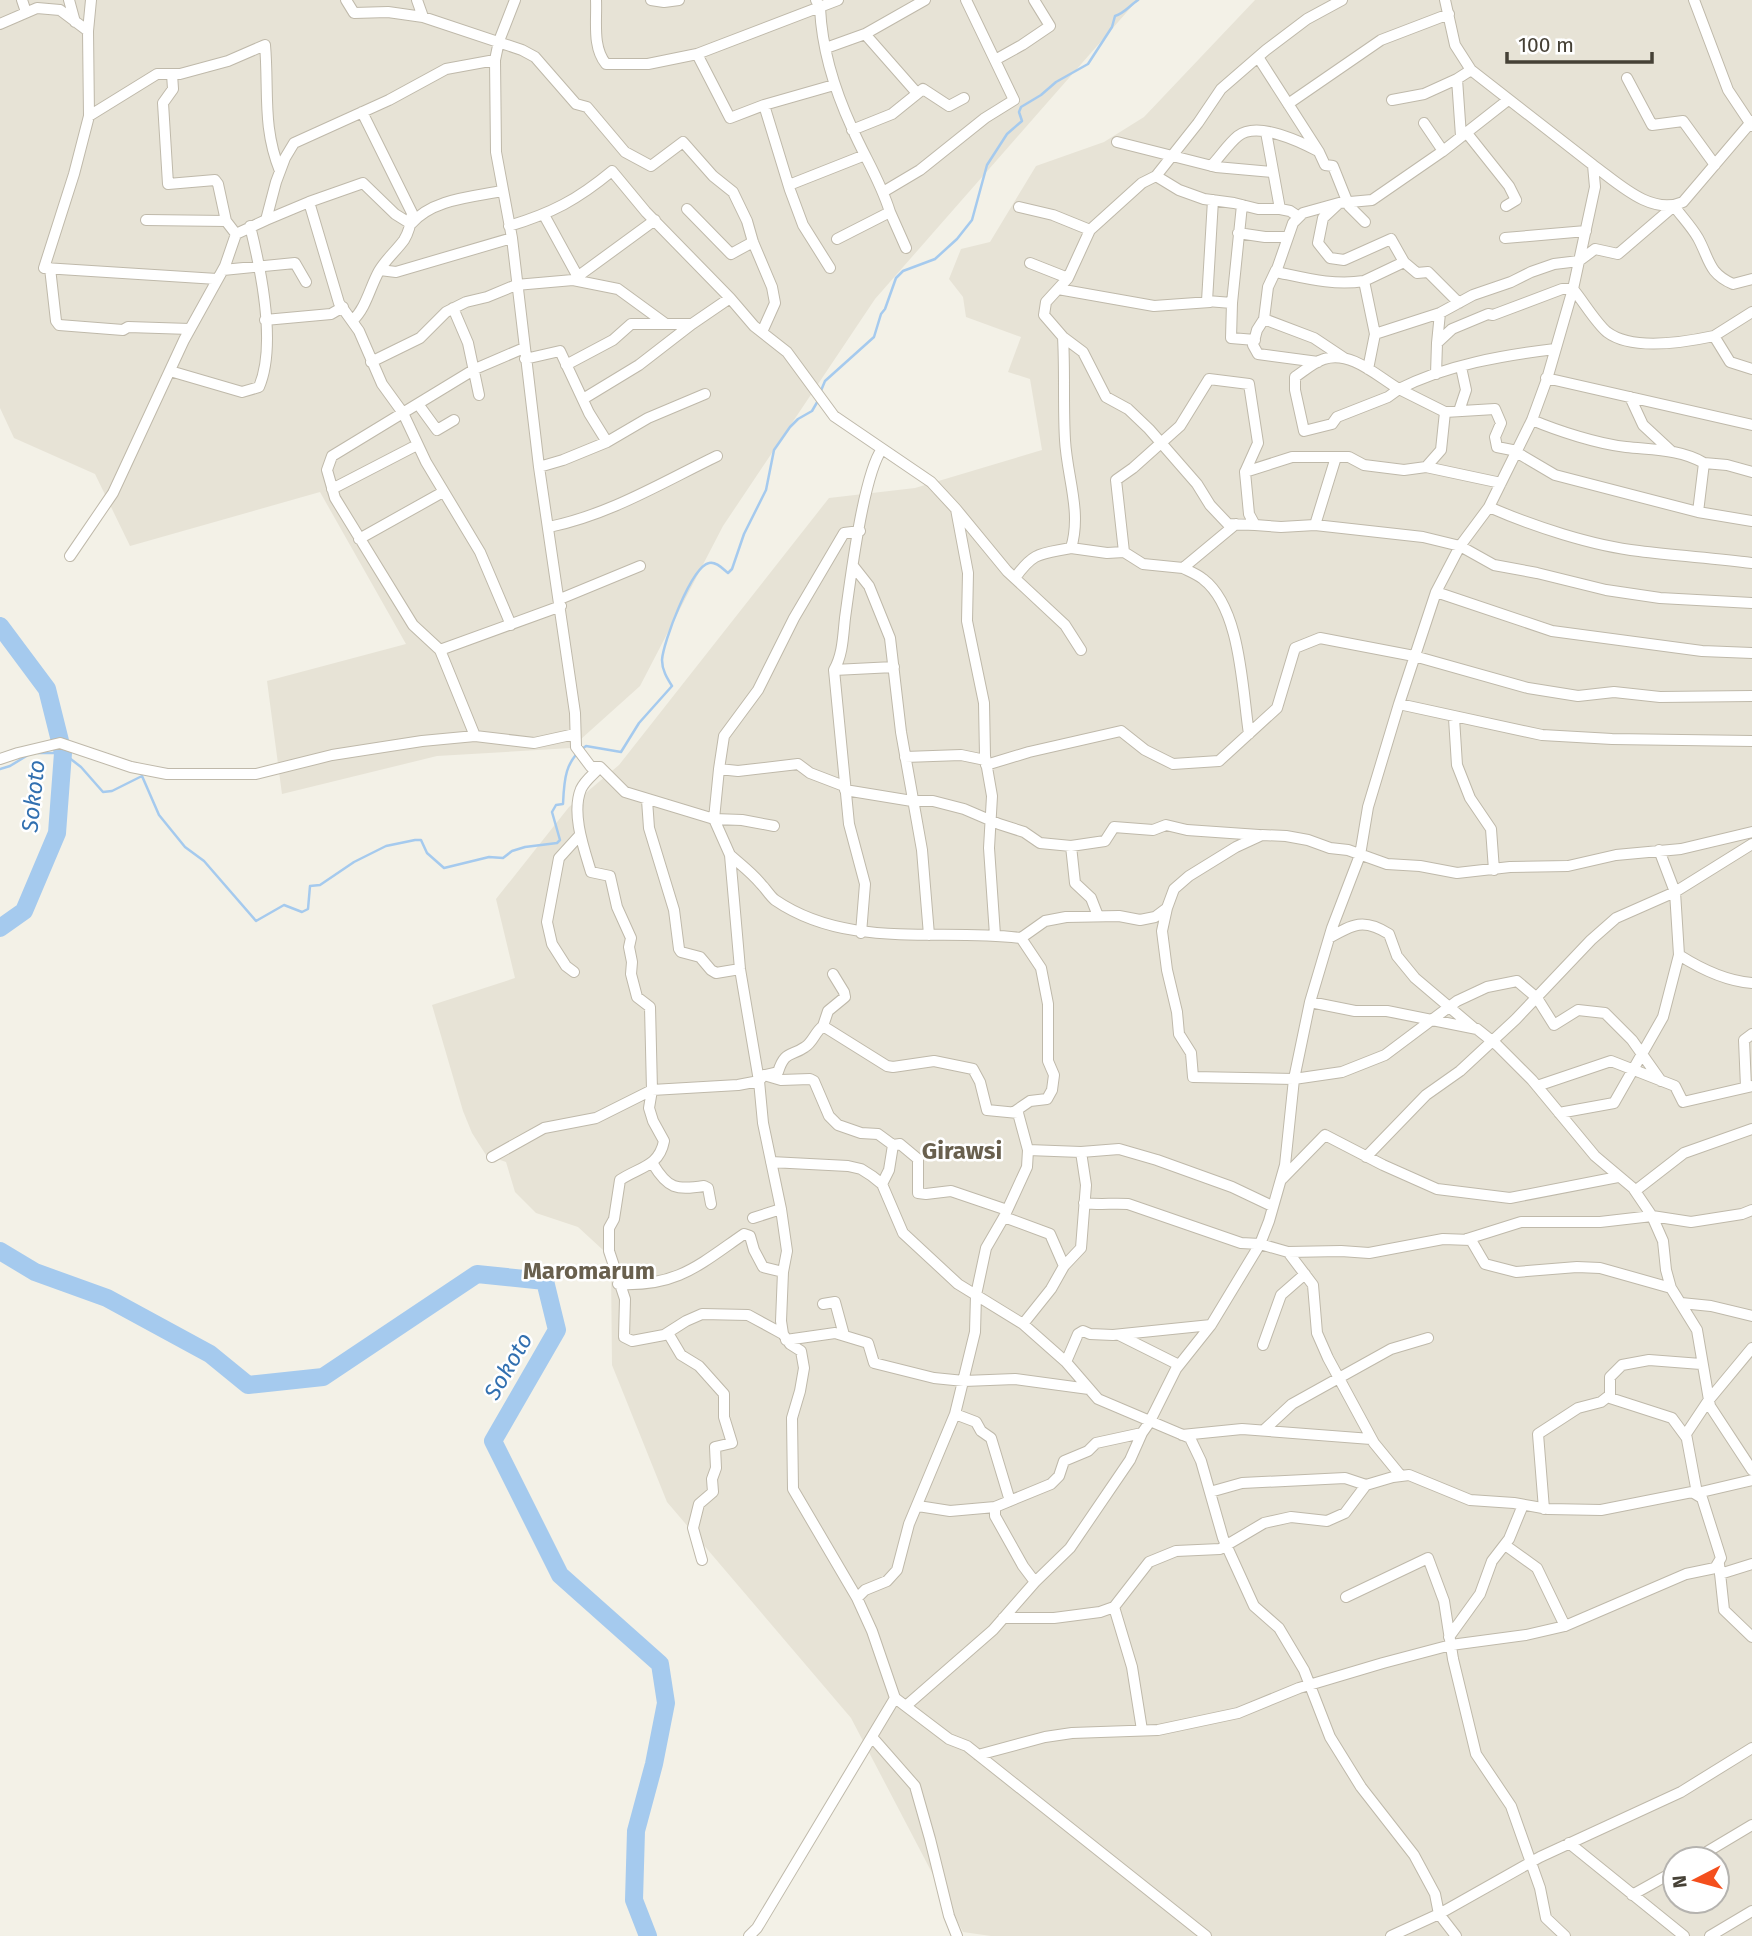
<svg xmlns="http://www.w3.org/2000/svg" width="1752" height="1936" font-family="'Fira Sans',sans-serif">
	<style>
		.residential { fill: #e7e3d6; fill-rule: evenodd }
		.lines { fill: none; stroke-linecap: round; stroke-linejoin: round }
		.stream { stroke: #a5caee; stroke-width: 2.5 }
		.river { stroke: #a5caee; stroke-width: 18 }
		.minor-casing { stroke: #bfb9aa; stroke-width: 12 }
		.minor { stroke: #fff; stroke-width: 10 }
		.labels { text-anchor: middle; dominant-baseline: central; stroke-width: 5; stroke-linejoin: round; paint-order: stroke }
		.water-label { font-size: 23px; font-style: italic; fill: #3270b0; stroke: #fff }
		.quarter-label { font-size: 24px; font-weight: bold; fill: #69604e; stroke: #fff }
	</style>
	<rect width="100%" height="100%" fill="#f3f1e7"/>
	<!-- residential -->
	<path class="residential" d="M0,0H1140L1133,5L875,299L723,526L640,686L571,748L437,756L282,794L267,681L406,644L320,492L130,546L95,474L14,438L0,408Z
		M1255,0H1752V1936H991L963,1932L851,1718L667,1502L612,1365L611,1267L603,1250L578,1227L536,1213L515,1192L506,1162L486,1155L472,1133L463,1111L432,1005L515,978L496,899L569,807L619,765L829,498L915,488L1042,450L1030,379L1008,372L1021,337L966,317L963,297L949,279L961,249L990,242L1036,166L1104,142L1144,117ZM1675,1859H1717V1901H1675Z"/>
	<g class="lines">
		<!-- stream -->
		<path class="stream" d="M820,393L825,381L874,337L881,314L885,309L896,278L903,271L935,259L957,239L972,220L987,165L1007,134L1022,121L1019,112L1021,107L1041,95L1056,82L1088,64L1112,27L1115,16C1125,13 1129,6 1138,0
			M38,753H63L81,767L103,792L112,791L142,776L159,815L185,847L204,861L256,921L284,905L302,912L308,909L310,886L320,885L354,862L386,846L415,840H421L427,853L444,868L489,857L503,858L512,851L525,847L557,843L560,840L552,812L556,805L563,804C564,780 565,760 586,746L621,752L639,723L672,686C667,678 662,670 662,660C663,643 691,567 709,563C716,561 723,569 728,573L732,569L744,534L766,490L774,450L790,427L798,419L812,411L819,399
			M0,769L10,766L28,755"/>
		<!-- river -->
		<path class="river" d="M0,626L47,689L63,753L57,833L24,911L0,928
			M0,1251L35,1272L107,1298L210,1354L248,1385L323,1377L477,1274L545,1281L557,1330L493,1441L560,1575L660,1664L666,1703L654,1764L636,1831L634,1900L648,1936"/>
		<!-- minor casing -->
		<g class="minor-casing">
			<path id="minor" d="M22,0L26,12
				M69,0L75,22
				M91,0L88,31L89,116L74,174L44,268L217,279
				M346,0L354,13L388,12L423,17L522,50L535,57L576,104L587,107L625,152L651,166L683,142L713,176L733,192L747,221L753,242L772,287L775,303L762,332
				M417,0L423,17
				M515,0L499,41L495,60L496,152L512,238L539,467L575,713L576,747L591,767H600L625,792L714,819L730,855L740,969L759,1081L763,1123L781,1209L787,1251L783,1272L781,1321L783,1334L790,1344L801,1351L804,1368L800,1391L792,1418L793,1489L857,1598L872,1631L895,1698L949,1739L967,1746L1206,1936
				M596,0C597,21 592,47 606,64H648L697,54L838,0
				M651,0L664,2L679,0
				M816,0L820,8C822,50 835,91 852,128C865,158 880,180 890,212L837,239
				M1694,0L1728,90L1752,126
				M0,24L37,8L60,10L88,31
				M865,34L925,0
				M826,48L865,34L916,92
				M697,54L730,118L764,105L834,85
				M1258,57L1319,152L1325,165L1333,166L1349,206L1365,222
				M995,60L1022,45L1050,26L1034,0
				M172,74L173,89L163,103L168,184L215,180L218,184L226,221L236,234
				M1627,78L1652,125L1683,121L1715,165
				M1392,100L1424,94L1457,79
				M1508,100L1443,151L1372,200L1339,203L1323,218L1318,243L1330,258L1344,260L1391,239L1404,262L1364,281L1375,334L1440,313L1473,295L1511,282L1531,272L1554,264L1579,261L1595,249L1618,254L1674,206C1682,217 1691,226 1698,238C1710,260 1708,273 1733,284L1752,279
				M1288,104L1381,40L1449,14
				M764,105L790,190L803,225L830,268
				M89,116L157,74H180L228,61L265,45C269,90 262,127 280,171
				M1424,123L1443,151
				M852,130L892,114L923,89L949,106L964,98
				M1266,132L1280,209L1290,211L1299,217
				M1466,132L1509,186L1516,200L1506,206
				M1461,136L1457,79L1471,70
				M1117,142L1216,167L1273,172
				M1593,165C1618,183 1651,216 1683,202L1752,121
				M1211,166C1220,157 1228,144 1238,136C1257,121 1299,141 1318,151
				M1156,176L1142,183L1090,230L1068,278L1046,302L1044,315L1063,337L1083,352L1106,397L1128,409L1149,429L1197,484L1210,505L1228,524L1255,525
				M789,185L865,155
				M883,192L920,170L985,118L1014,100L966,0
				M1213,200L1207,301L1232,303L1231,338L1255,340
				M309,202L363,183L395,214L411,224C432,199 472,197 502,191
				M1339,203L1303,213L1293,223L1276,272C1305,278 1334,286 1364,281
				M1019,207L1053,215L1090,230
				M687,209L731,254L753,242
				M1280,209H1258L1234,203L1204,199L1179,190L1156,176L1198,123L1221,89L1266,50L1307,19L1342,0
				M890,212L906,248
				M544,215L578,277
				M146,220L226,221
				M266,220L309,202L339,303L359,331L382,384L403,413L426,462L480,552L511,625
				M509,226C552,213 577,200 612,171L646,212L730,298
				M1238,233L1265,237H1287
				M1505,238L1586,231
				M1404,262L1417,273L1428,272L1459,303
				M1030,263L1068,278
				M50,268L56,321L59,325L123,330L128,327L190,329
				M223,270L295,263L306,282
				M380,270L396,272L512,238
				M573,280L655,220
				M1058,289L1154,306L1210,302
				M1232,303L1242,205
				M453,308L468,343L479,395
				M1440,313L1437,343L1452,329L1488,314L1493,315L1562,289H1573C1583,301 1596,323 1607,332C1632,351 1686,342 1714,336L1730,362L1752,369
				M1264,319L1268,287L1276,270
				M265,320L331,314L343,307
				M353,320C366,308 370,287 379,271C386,259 396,251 404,240C409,232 411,223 412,213L362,112
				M1714,336L1752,312
				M1063,337C1065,371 1063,406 1065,440C1067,477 1082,512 1071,548L1107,553L1124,552
				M525,359L560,351L589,413L607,442
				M371,362L420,338L446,312L466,302L487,297L516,285L573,280L618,289L666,324
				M1318,362L1258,354L1253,345L1257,330L1264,319L1314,338L1344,358
				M566,365L613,340L631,324H692L730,298L754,326L787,352L834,416L931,482L956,509L968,573L967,621L984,703L985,756L992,796L989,848L995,935
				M1368,369L1375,334
				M170,371L242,392L259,387C277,345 261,270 250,226
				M1436,374L1437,343
				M1546,378L1752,425
				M1630,397L1643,425L1671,451
				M583,399L639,365L692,324
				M418,404L437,430L454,420
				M1459,411L1466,390L1461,367
				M1445,412L1495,409L1501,423L1495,437L1497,447L1517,451
				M1532,420C1558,431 1598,444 1626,447C1653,450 1680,449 1704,463L1698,512
				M1516,452L1555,475L1698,512L1752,521
				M1336,457L1315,525L1423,537L1460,546L1494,565L1537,573L1606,590L1660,598L1752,603
				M1704,463L1727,465L1752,472
				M539,467L563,460L607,442L648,418L705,394
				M1426,467L1501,483
				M332,489L417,445
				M1489,507C1532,526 1593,546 1639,551C1677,556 1715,558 1752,563
				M956,509L1007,571L1065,625L1081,650
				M1236,524L1183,568L1143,564L1124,552L1116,480L1133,468L1180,426L1209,379L1249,384L1258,443L1245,472
				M1315,525L1281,527L1255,525L1249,514L1245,472L1292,457H1349L1364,465L1404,470L1426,467L1441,450L1445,412L1399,389L1388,397L1337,417L1332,424L1304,431L1295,390V377C1304,371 1314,362 1324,359C1351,350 1378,377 1399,389C1446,365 1504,355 1555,349
				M549,527C611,514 661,483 717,456
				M359,539L443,492
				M70,556L113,493L184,340L225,266L236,234L266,220L276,182L285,158L294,143L389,100L446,69L495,60
				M854,567L869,586L890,638L901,732L922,850L929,935
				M1183,568C1189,571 1197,574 1203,579C1241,608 1242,689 1249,734
				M1015,578C1034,551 1041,554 1071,548
				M1436,592L1552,631L1702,651L1752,653
				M560,599L640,566
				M440,650L561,606
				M834,670L894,667
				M1399,704L1542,735L1612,739L1752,741
				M1454,718L1457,765L1470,798L1491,829L1494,870
				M475,736L440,650L413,625L335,498L327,470L332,456L475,369L524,348
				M905,757L961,755L985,760
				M0,759L18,753L60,743L131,767L167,774H256L332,755L422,741L475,736L534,743L575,734
				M986,765L1029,752L1121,731L1145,750L1173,764L1219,761L1277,708L1295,648L1320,638L1414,656L1528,688L1578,696L1614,692L1660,697L1752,696
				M600,767C594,774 585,780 581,789C571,813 584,849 591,872L610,876L617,907L631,938L629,947L632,962L631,974L637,997L650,1007L652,1090L649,1108L653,1121L664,1141C659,1167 639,1167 620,1180L614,1219L609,1228V1251L625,1299L624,1337L632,1341L664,1335L686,1321L702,1314L748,1315L783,1334
				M719,769L724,736L758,690L794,618L844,533L860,531
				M845,790L912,801H933L964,809L999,824L1024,832L1040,843L1071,846L1105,841L1114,827L1153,830L1166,825L1187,830L1259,835
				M647,800L649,828L674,910L679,949L681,952L700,957L711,970L716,973L740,969
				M774,826L742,820L714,819L719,769L738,771L798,764L810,773L844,786
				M1071,846L1075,883L1091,898L1098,916
				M730,855C740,864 752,873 761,884C766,889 770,896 775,900C848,950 939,928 1021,938L1045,921L1066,917L1119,916L1140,920L1155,917L1167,908L1174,889L1189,876L1236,847L1262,835L1286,836L1308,840L1330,848L1348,850L1387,864L1420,866L1457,873L1510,867L1568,866L1616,855L1681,849L1752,832
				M1167,908L1162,931L1167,970L1177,1012L1179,1034L1191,1053L1193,1077L1294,1079L1342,1072L1385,1055L1457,1001L1487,987L1517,981L1537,998L1554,1025L1578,1010L1605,1013L1632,1040L1661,1081
				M861,933L865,884L849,824L834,670C843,654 843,636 845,618C850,583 863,475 882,449
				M1329,938C1353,924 1364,918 1389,934L1397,956L1415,978L1474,1028
				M1679,955C1701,969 1725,981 1752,983
				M574,972L566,966L552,944L547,922L559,858L579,836
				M1310,1002L1355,1011H1387L1477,1029L1497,1045L1532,1080L1595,1156L1633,1188L1652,1216L1663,1241L1666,1270L1671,1288L1697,1330L1710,1406L1752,1470
				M823,1026L887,1066L893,1067L934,1061L973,1069L980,1082L987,1110L1018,1113L1028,1150L1027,1167L1004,1217L986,1248L976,1295L975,1332L955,1414L909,1524L897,1570L887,1581L865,1590L857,1598
				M765,1075L778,1072C785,1050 791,1057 805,1047C813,1042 815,1032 823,1026L828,1011L845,997L844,992L833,974
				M1537,1086L1611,1061L1675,1086L1683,1102L1752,1086
				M1746,1087L1744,1040L1752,1034
				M1014,1112L1030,1101L1047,1099L1052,1090L1054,1075L1048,1061V1004L1041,968L1021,938
				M1559,1113L1614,1103L1663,1017L1679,955L1675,892L1659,850
				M1028,1150L1081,1152L1086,1185L1081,1248L1064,1266
				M1081,1152L1119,1149L1157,1160L1232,1187L1272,1206
				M492,1157L544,1128L596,1118L652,1090L738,1085L759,1081L764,1075L781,1080L810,1079L814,1081L829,1116L838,1125L861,1133L878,1134L893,1145L900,1144L918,1159V1193L926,1194L951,1191L1007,1210
				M1366,1157L1426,1095L1460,1071L1516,1019L1591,940L1616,918L1675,892L1752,844
				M771,1162L848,1166L861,1169L872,1176L882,1184L903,1233L958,1284L1023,1324L1066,1362L1098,1399L1190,1438L1201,1461L1223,1538L1254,1606L1279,1628L1304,1670L1330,1737L1361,1787L1414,1855L1435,1894L1439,1914L1456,1936
				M653,1164C668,1189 676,1190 704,1186L708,1188L711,1204
				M1282,1179L1325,1135L1383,1165L1437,1189L1510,1198L1618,1177
				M882,1184L889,1170L893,1145
				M1635,1191L1684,1153L1752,1129
				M1084,1203C1099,1205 1113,1203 1128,1204L1241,1243L1260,1244L1288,1252L1341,1251L1369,1253L1443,1239L1471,1240L1485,1264L1516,1272L1577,1267L1600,1268L1671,1288
				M1004,1217L1050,1234L1064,1266L1051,1289L1023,1324
				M753,1218L781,1209
				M1467,1239L1521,1222H1600L1652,1216L1691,1222L1742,1214L1752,1210
				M1288,1252L1313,1285L1317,1333L1328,1358L1374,1443L1401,1476
				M618,1284C677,1287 699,1265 744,1234L750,1236L754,1250L763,1267L783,1272
				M1681,1303L1711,1306L1752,1316
				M823,1304L835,1302L844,1335
				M668,1333L681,1355L699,1366L724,1394V1417L732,1443L715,1447L716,1468L712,1479L713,1492L699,1504L693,1528L702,1560
				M1119,1335L1179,1365
				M786,1340L835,1333L868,1343L874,1363L934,1378L964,1381L1015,1379L1089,1389
				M1263,1345L1281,1295L1305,1274
				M1752,1348L1708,1401L1686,1434L1697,1493L1752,1480
				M1066,1362L1078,1334L1083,1331L1090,1334L1113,1335L1211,1325
				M955,1414L976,1422L981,1431L991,1438L1010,1501
				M1264,1430L1292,1404L1391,1349L1428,1338
				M1182,1435L1242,1429L1371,1439
				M1686,1437L1672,1418L1610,1398V1377L1622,1365L1649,1360L1701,1364
				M1210,1492L1242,1483L1345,1478L1366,1485
				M918,1506L950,1511L995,1507L1051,1484L1059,1476L1064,1461L1088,1451L1096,1443L1142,1433
				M995,1507V1516L1023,1566L1035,1582
				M1544,1509L1538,1434L1578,1408L1601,1402L1610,1395
				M1505,1545L1537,1568L1565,1626
				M1719,1564L1724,1610L1752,1637
				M1720,1574L1752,1564
				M1346,1597L1428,1558L1444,1601L1453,1659L1476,1754L1511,1806L1540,1888L1546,1918L1565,1936
				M1114,1607L1132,1667L1142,1730
				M1449,1637L1480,1594L1492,1561L1509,1539L1523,1505
				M907,1705L993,1630L1035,1582L1070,1548L1130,1460L1142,1433L1149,1423L1176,1369L1211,1325L1260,1244L1269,1221L1285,1165L1294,1079L1310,1002L1332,928L1360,855L1368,807L1399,704L1436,592L1460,546L1489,507L1532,420L1547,379L1573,289L1595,187L1593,165L1471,70L1455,45L1445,0
				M872,1737L915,1786L930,1839L949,1916L957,1936
				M978,1755L1045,1737L1072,1733L1158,1730L1238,1713L1299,1688L1383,1663L1451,1645L1526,1635L1565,1626L1686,1574L1715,1568L1721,1558L1702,1498L1692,1492L1601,1510L1548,1509L1514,1503L1470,1500L1409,1475L1393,1477L1366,1485L1345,1513L1327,1521L1291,1517L1264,1523L1220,1549L1176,1551L1149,1562L1114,1607L1100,1612L1054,1618H1003
				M1569,1843L1684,1936
				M1695,1859L1752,1825
				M1632,1895L1675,1871
				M749,1936L757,1928L895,1698
				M1391,1936L1439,1914L1540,1857L1681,1792L1752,1748
				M1710,1936L1752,1911"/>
		</g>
		<!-- minor -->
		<use href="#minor" class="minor"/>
	</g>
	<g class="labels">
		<!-- water labels -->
		<g class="water-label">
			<text transform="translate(33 796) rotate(-84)">Sokoto</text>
			<text transform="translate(508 1366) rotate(-60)">Sokoto</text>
		</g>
		<!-- quarter labels -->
		<g class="quarter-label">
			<text x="962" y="1151">Girawsi</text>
			<text x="589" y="1271">Maromarum</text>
		</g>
	</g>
	<!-- north arrow -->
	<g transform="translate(1696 1880) rotate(264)"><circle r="33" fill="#ffffff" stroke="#b5b3af" stroke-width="2"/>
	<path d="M0-5L12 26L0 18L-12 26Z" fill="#f44f1d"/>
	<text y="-10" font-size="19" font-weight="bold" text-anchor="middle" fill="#464136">N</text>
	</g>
	<!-- scale -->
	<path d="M1507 52v10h145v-10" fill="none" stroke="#464136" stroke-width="3.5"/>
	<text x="1518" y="52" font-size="21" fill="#464136" stroke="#ffffff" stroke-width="5" paint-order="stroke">100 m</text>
</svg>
